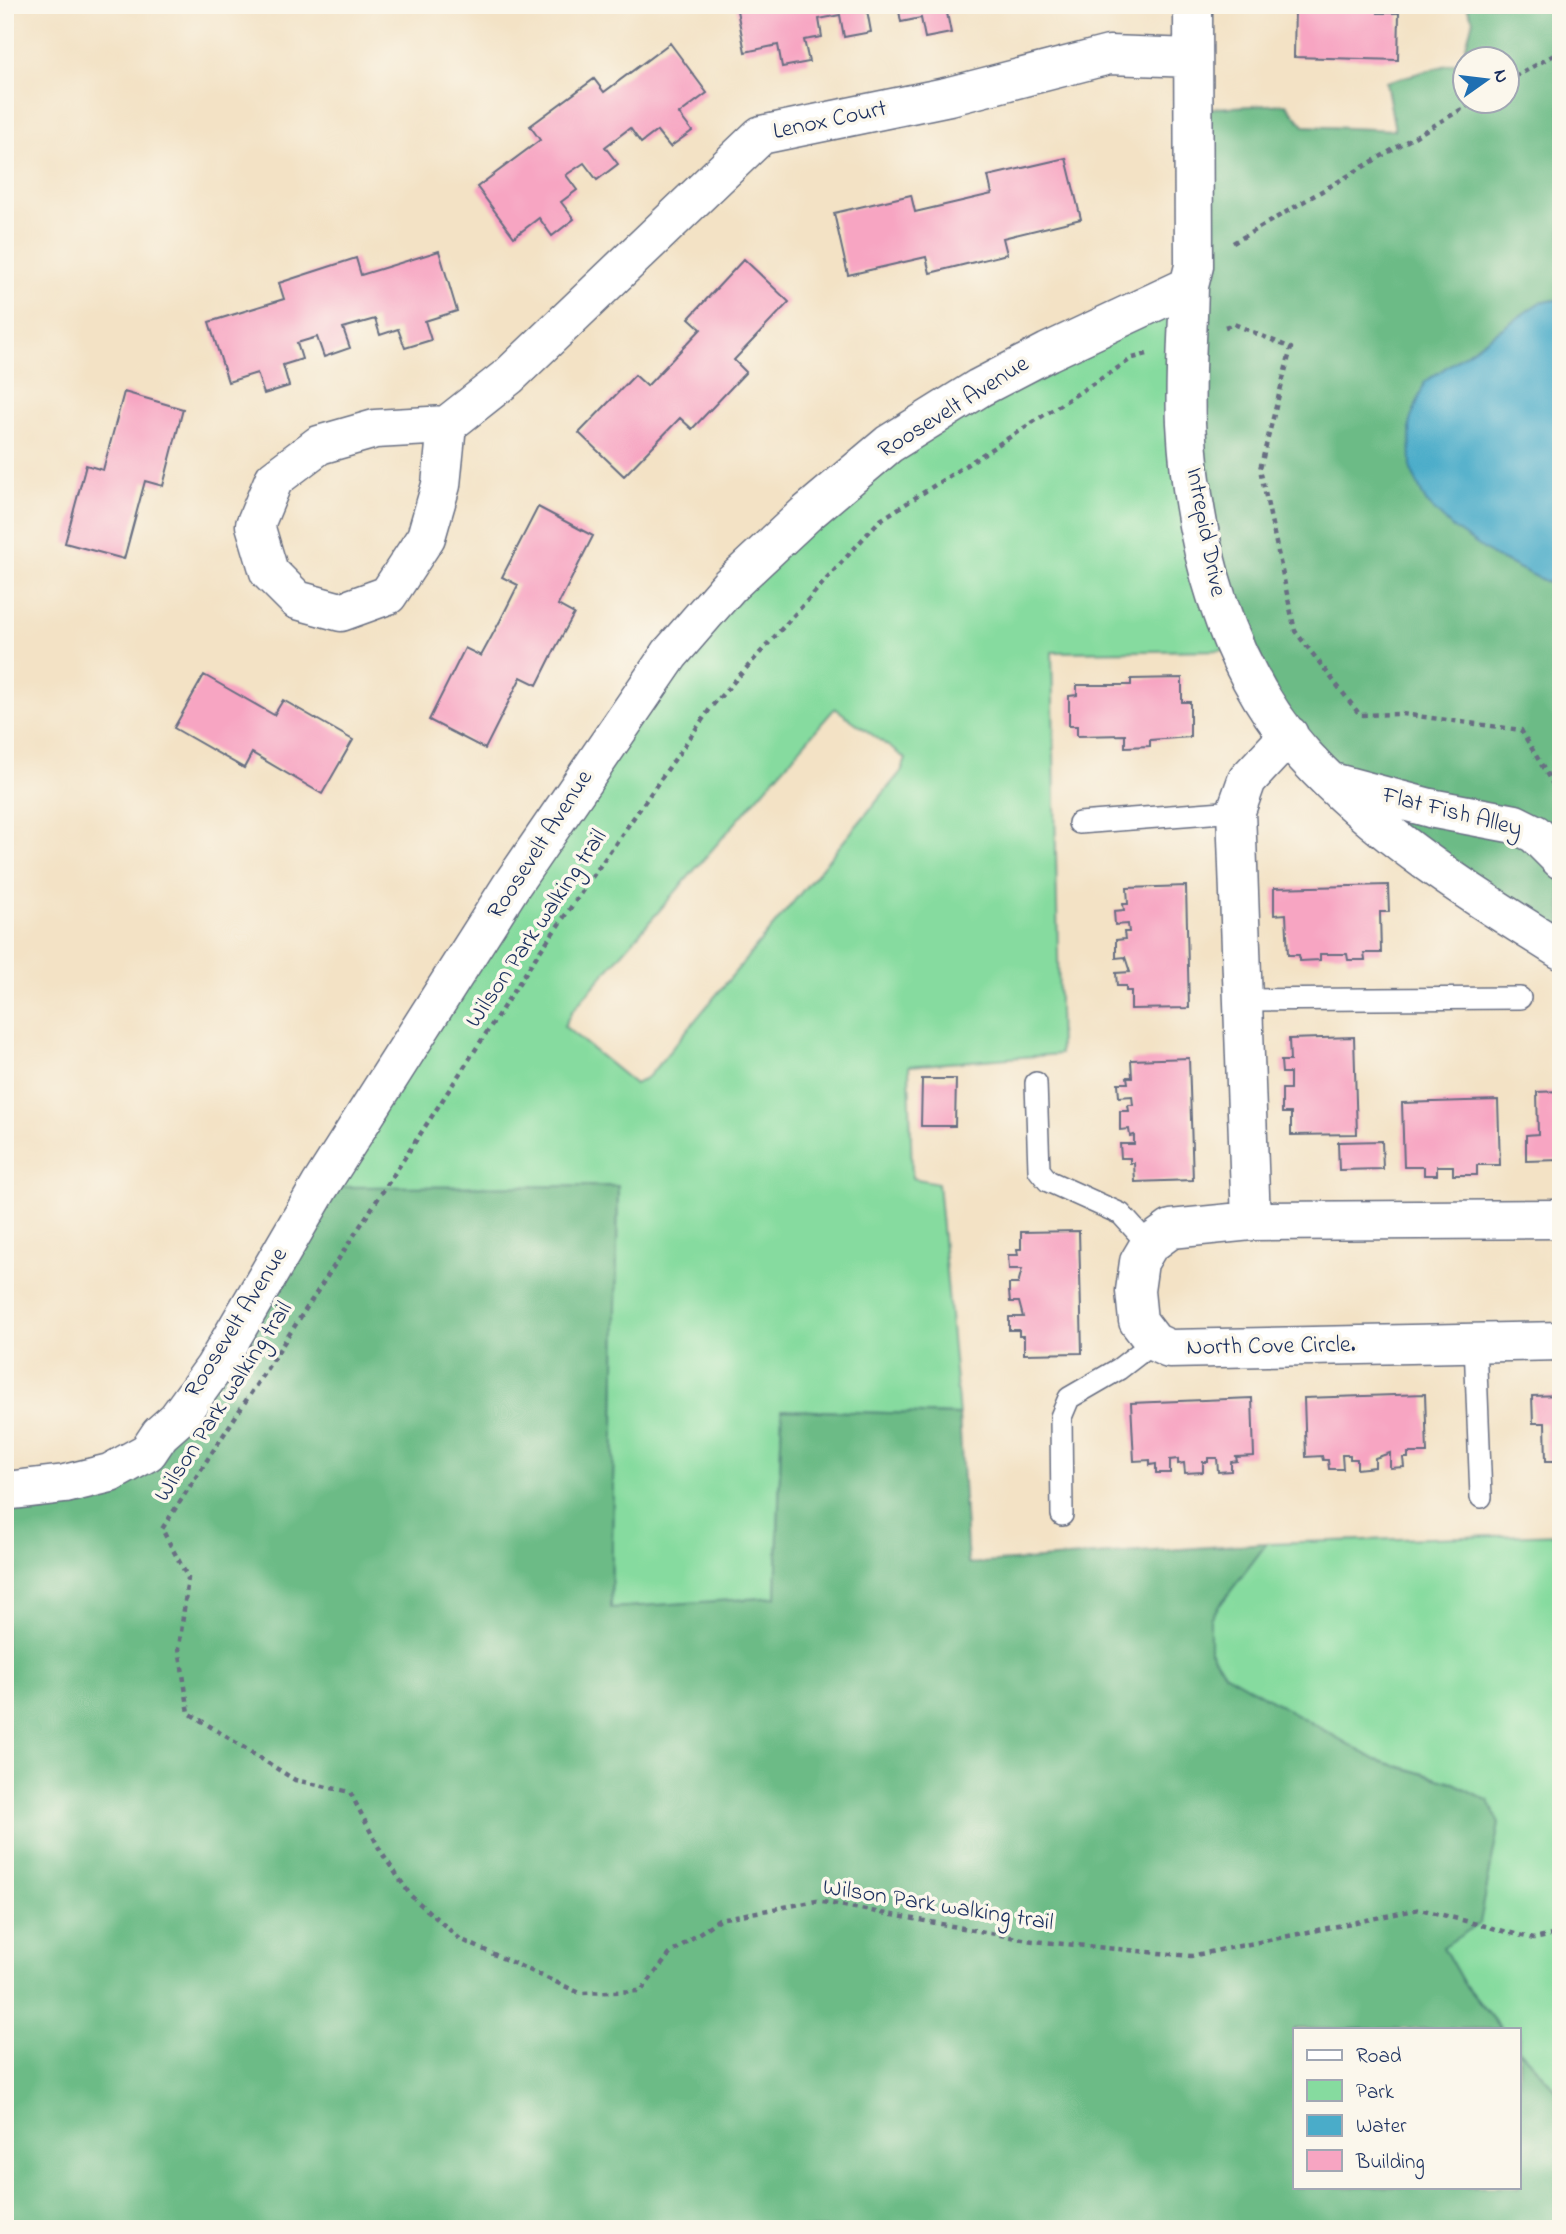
<svg xmlns="http://www.w3.org/2000/svg" width="1566" height="2234" font-family="'Indie Flower',sans-serif">
	<style>
		.green { fill: #86db9f; stroke: #50857e; stroke-width: 2; fill-rule: evenodd }
		.forest { fill: #6cbb86; stroke: #447572; stroke-width: 2; fill-rule: evenodd }
		.water { fill: #4aacc9; stroke: #326e94; stroke-width: 2 }
		.building { fill: #f7a5c2 }
		.lines { fill: none; stroke-linecap: round; stroke-linejoin: round }
		.lane-casing { stroke: #676e82; stroke-width: 24 }
		.street-casing { stroke: #676e82; stroke-width: 41 }
		.path { stroke: #676e82; stroke-width: 4.5; stroke-dasharray: 5 5; stroke-linecap: butt }
		.lane { stroke: #fff; stroke-width: 21 }
		.street { stroke: #fff; stroke-width: 38 }
		.labels { text-anchor: middle; dominant-baseline: central; stroke-width: 7; stroke-linejoin: round; paint-order: stroke }
		.street-label { font-size: 24px; fill: #1b2f5e; stroke: #fbf7ec }
	</style>
	<rect width="100%" height="100%" fill="#fbf7ec"/>
	<filter id="ink" filterUnits="userSpaceOnUse"><feTurbulence type="fractalNoise" baseFrequency=".0143" numOctaves="2"/><feDisplacementMap in="SourceGraphic" scale="14" xChannelSelector="R" yChannelSelector="G"/><feConvolveMatrix kernelMatrix="1 2 1 2 8 2 1 2 1" color-interpolation-filters="sRGB"/></filter>
	<filter id="wash" filterUnits="userSpaceOnUse"><feTurbulence type="fractalNoise" baseFrequency=".00686" numOctaves="4" result="noise"/><feDisplacementMap in="SourceGraphic" scale="28" xChannelSelector="R" yChannelSelector="G"/><feGaussianBlur stdDeviation="1.57" result="paint"/><feColorMatrix in="noise" values="0 0 0 0 0 0 0 0 0 0 0 0 0 0 0 0 0 1.4 0 .05"/><feComposite in="paint" operator="in"/></filter>
	<g filter="url(#wash)">
		<rect width="100%" height="100%" fill="#f3e2c5"/>
		<!-- green -->
		<path class="green" d="M1176,291L1237,650L1052,652L1060,1054L909,1066L912,1178L938,1183L959,1415L782,1410L776,1598L611,1608L618,1187H330L613,735L869,459ZM835,708L906,759L901,772L649,1076L635,1084L564,1026L572,1011Z
			M1561,1534V2095L1519,2049V2029H1501L1464,1984L1443,1947L1452,1782L1376,1760L1224,1673L1210,1651V1618L1267,1543Z"/>
		<!-- forest -->
		<path class="forest" d="M1466,5H1561V299L1539,303L1425,382L1492,555L1561,589V950L1305,756L1199,525L1197,109L1286,104L1304,126L1395,130L1386,82L1462,61L1473,20ZM1464,60H1506V102H1464Z
			M618,1186L611,1608L776,1597L782,1410L959,1415L968,1564L1267,1543L1210,1618V1651L1224,1673L1376,1760L1452,1782L1489,1801L1499,1824L1480,1923L1443,1947L1464,1984L1501,2029H1295V2187H1519V2049L1561,2095V2229H5V1489L142,1456L330,1187Z"/>
		<!-- water -->
		<path class="water" d="M1561,299V589L1492,555L1453,528L1426,502L1411,470L1410,421L1425,382L1539,303Z"/>
		<g id="blocks">
			<!-- building -->
			<path class="building" d="M736,5H886V6L867,10L871,32L844,37L840,15L819,19L822,37L804,40L809,62L782,67L778,45L745,52Z
				M898,5H980V7L947,13L951,33L925,38L921,18L901,22Z
				M1295,5H1379L1378,13H1399L1398,60L1294,57Z
				M670,43L707,93L679,114L692,131L670,147L657,131L641,143L630,128L605,147L618,164L597,180L584,163L566,175L577,190L561,202L574,219L552,236L539,218L514,237L477,187L540,140L530,126L594,79L604,92Z
				M1066,158L1081,219L1003,238L1007,254L930,273L926,257L848,275L834,213L911,195L915,212L992,194L988,176Z
				M439,251L457,311L425,321L431,340L405,348L398,329L380,335L375,319L343,328L350,348L324,357L317,337L297,343L302,359L283,365L289,386L264,394L257,373L228,382L209,322L284,299L279,283L356,258L361,275Z
				M744,259L789,302L734,360L746,372L692,429L680,418L624,476L579,433L635,375L647,386L701,329L689,318Z
				M124,392L183,409L163,486L145,481L124,559L65,543L86,465L103,470Z
				M538,507L593,536L558,605L574,614L555,649L537,685L521,677L485,749L429,720L465,648L481,656L500,621L518,585L502,577Z
				M204,675L274,715L283,700L353,740L322,794L252,753L244,768L174,728Z
				M1182,678V702H1190V737L1150,740V746L1125,747V735L1077,736V726H1069V696L1077,695V685H1131V679Z
				M1388,885L1389,912H1380L1381,953H1364L1365,960H1348L1347,954H1320V960L1300,961L1299,955H1288L1286,914L1274,915V888Z
				M1186,886L1189,1008L1131,1009V991H1126V986H1117L1116,973L1130,972L1125,957L1116,958V940L1125,939L1124,932H1129L1128,924L1115,925L1114,911L1124,910L1123,904H1128L1127,888Z
				M1354,1037L1357,1134L1291,1135V1113H1282V1089H1290V1073H1282L1281,1061H1290L1289,1039Z
				M1189,1058L1193,1180L1135,1182L1134,1163H1130V1158H1121L1120,1144H1134V1135L1130,1136L1129,1129L1120,1130V1111H1129L1128,1105H1133L1132,1096L1119,1097L1118,1083H1128L1127,1077H1132L1131,1060Z
				M922,1079H956L955,1126H921Z
				M1561,1091V1160L1526,1161V1135L1538,1134L1537,1092Z
				M1498,1100L1500,1165H1477V1175H1453V1166H1437V1175H1424V1167H1404L1402,1103Z
				M1382,1141L1383,1169L1339,1170L1338,1142Z
				M1079,1231L1082,1353L1024,1354V1336H1019V1330H1009V1317H1023L1019,1302H1010L1009,1292V1284H1018L1022,1269H1009L1008,1255H1018L1017,1249H1021V1232Z
				M1425,1394L1427,1453H1408V1458H1403L1404,1467L1390,1468V1453L1375,1458V1467L1357,1469V1459H1350V1455H1342L1343,1469H1329L1328,1460H1323L1322,1456L1306,1457L1304,1398Z
				M1561,1395V1470H1557V1461H1546L1545,1423H1533L1532,1396Z
				M1252,1398L1254,1456L1236,1457L1237,1461L1231,1462V1471L1218,1472L1217,1458H1208V1462H1203V1472L1185,1473L1184,1463L1178,1464V1459L1170,1460V1473H1156V1464L1150,1465V1460L1134,1461L1131,1403Z"/>
		</g>
	</g>
	<g filter="url(#ink)">
		<use href="#blocks" fill-opacity="0" stroke="#676e82" stroke-width="2"/>
		<g class="lines">
			<!-- lane casing -->
			<g class="lane-casing">
				<path id="lane" d="M1079,823L1236,811
					M1243,1000L1520,998
					M1036,1083L1039,1170L1048,1181L1121,1214L1149,1245
					M1475,1343L1481,1497
					M1062,1515L1061,1417L1069,1398L1119,1369L1154,1342"/>
			</g>
			<!-- street casing -->
			<g class="street-casing">
				<path id="street" d="M1193,5L1194,266L1189,286C1188,331 1184,378 1186,423C1192,541 1224,667 1305,756C1376,834 1472,895 1561,950
					M447,425L441,485L426,537L388,595L341,612L297,600L269,572L255,525L274,479L319,445L375,429L447,425L509,376L761,135L950,96L1109,55L1193,58
					M1336,783L1430,808L1515,824L1535,834L1561,860
					M1561,1219L1251,1221L1171,1229L1149,1245L1139,1262L1135,1291L1138,1321L1154,1342L1169,1349L1561,1341
					M1251,1221L1236,811L1247,780L1289,735
					M5,1491L65,1484L110,1473L148,1452L160,1434L177,1419L214,1368L320,1186L511,886L670,654L729,586L806,514L889,444L979,388L1048,352L1189,286"/>
			</g>
			<!-- path -->
			<path class="path" d="M1506,82L1561,51
				M1233,243L1474,102
				M1225,327L1234,324L1291,348L1260,469L1295,631L1360,715L1402,714L1521,730L1561,798
				M1147,354L1133,358L879,521L712,706L536,957L162,1529L188,1578L179,1648L189,1713L295,1780L350,1792L381,1852L411,1896L460,1939L580,1993L641,1991L670,1954L719,1919L817,1901L1033,1941L1191,1956L1420,1909L1534,1939L1561,1933"/>
			<!-- lane -->
			<use href="#lane" class="lane"/>
			<!-- street -->
			<use href="#street" class="street"/>
		</g>
	</g>
	<g class="labels">
		<!-- street labels -->
		<g class="street-label">
			<text transform="translate(830 121) rotate(-12)">Lenox Court</text>
			<text transform="translate(954 408) rotate(-32)">Roosevelt Avenue</text>
			<text transform="translate(1205 532) rotate(79)">Intrepid Drive</text>
			<text transform="translate(1452 813) rotate(14)">Flat Fish Alley</text>
			<text transform="translate(541 845) rotate(-57)">Roosevelt Avenue</text>
			<text transform="translate(537 929) rotate(-56)">Wilson Park walking trail</text>
			<text transform="translate(237 1323) rotate(-58)">Roosevelt Avenue</text>
			<text transform="translate(1271 1347) rotate(-1)">North Cove Circle.</text>
			<text transform="translate(224 1402) rotate(-57)">Wilson Park walking trail</text>
			<text transform="translate(938 1906) rotate(9)">Wilson Park walking trail</text>
		</g>
	</g>
	<!-- margin -->
	<rect width="1566" height="2234" fill="none" stroke="#fbf7ec" stroke-width="28"/>
	<!-- legend -->
	<rect x="1293" y="2028" width="228" height="161" fill="#fbf7ec" stroke="#a1a7b3" stroke-width="2"/>
	<rect x="1307" y="2050" width="35" height="10" fill="#ffffff" stroke="#a1a7b3" stroke-width="2"/>
	<text x="1356" y="2062" font-size="21" fill="#1b2f5e">Road</text>
	<rect x="1307" y="2080" width="35" height="21" fill="#86db9f" stroke="#a1a7b3" stroke-width="2"/>
	<text x="1356" y="2098" font-size="21" fill="#1b2f5e">Park</text>
	<rect x="1307" y="2115" width="35" height="21" fill="#4aacc9" stroke="#a1a7b3" stroke-width="2"/>
	<text x="1356" y="2132" font-size="21" fill="#1b2f5e">Water</text>
	<rect x="1307" y="2150" width="35" height="21" fill="#f7a5c2" stroke="#a1a7b3" stroke-width="2"/>
	<text x="1356" y="2168" font-size="21" fill="#1b2f5e">Building</text>
	<!-- north arrow -->
	<g transform="translate(1486 80) rotate(76)"><circle r="33" fill="#fbf7ec" stroke="#a1a7b3" stroke-width="2"/>
	<path d="M0-5L12 26L0 18L-12 26Z" fill="#1f6fb2"/>
	<text y="-10" font-size="19" font-weight="bold" text-anchor="middle" fill="#1b2f5e">N</text>
	</g>
</svg>
